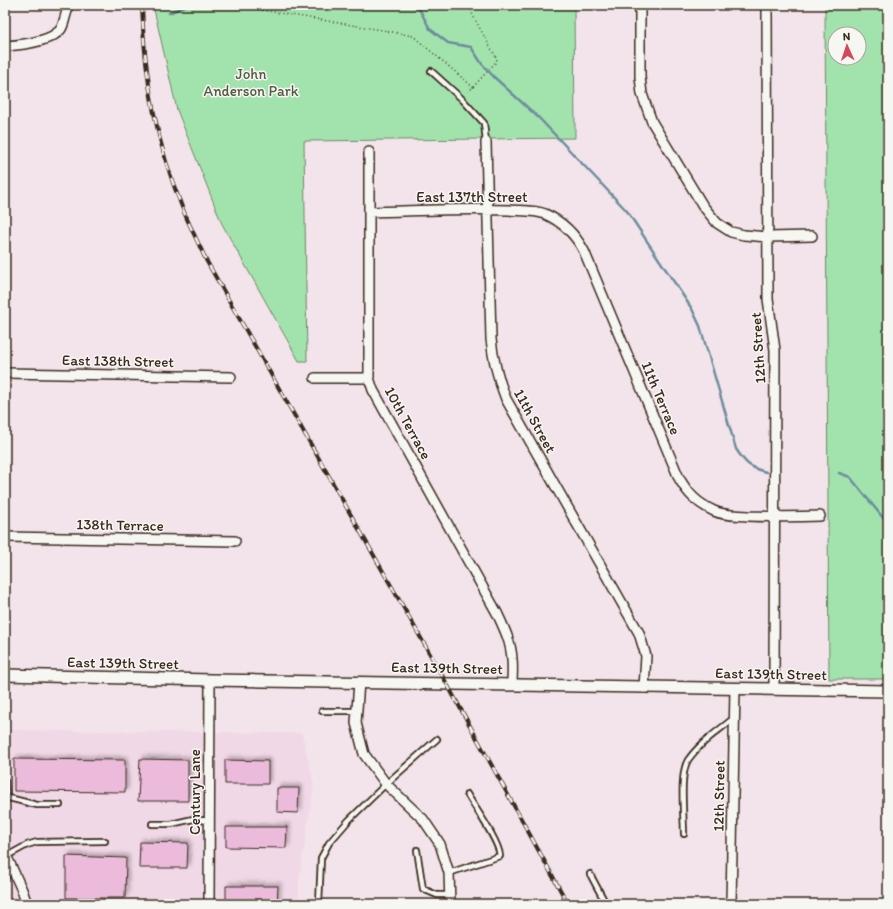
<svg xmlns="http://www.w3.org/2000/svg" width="893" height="909" font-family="Itim,sans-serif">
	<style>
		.built { fill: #f1d8e6 }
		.green { fill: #a2e3ad; stroke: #6e8666; fill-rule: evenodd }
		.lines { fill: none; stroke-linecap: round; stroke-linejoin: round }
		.stream { stroke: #6d8d9c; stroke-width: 2.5 }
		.building { fill: #ecbbdb; stroke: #3b2a1e; filter: url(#shadow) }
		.service-casing { stroke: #3b2a1e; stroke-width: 8 }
		.minor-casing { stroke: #3b2a1e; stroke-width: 12 }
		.tertiary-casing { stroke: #3b2a1e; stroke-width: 14 }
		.path { stroke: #3b2a1e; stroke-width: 1.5; stroke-dasharray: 1 3; stroke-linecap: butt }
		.service { stroke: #f6f6f2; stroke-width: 4.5 }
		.minor { stroke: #f6f6f2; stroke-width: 9 }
		.tertiary { stroke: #f6f6f2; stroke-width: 11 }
		.rail-casing { stroke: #3b2a1e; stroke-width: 4 }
		.rail { stroke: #f6f6f2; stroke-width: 2.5; stroke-dasharray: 8; stroke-linecap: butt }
		.labels { text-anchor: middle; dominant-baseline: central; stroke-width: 3; stroke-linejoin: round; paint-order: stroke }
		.park-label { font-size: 15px; fill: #555842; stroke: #f6f6f2 }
		.street-label { font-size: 15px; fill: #3b2a1e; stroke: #f6f6f2 }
	</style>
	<defs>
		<filter id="shadow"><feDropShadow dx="3" dy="-3" stdDeviation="2" flood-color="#0004"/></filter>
	</defs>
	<rect width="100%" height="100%" fill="#f3e4eb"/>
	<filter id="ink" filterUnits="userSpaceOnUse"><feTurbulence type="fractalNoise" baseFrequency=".025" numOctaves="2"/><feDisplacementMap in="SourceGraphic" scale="8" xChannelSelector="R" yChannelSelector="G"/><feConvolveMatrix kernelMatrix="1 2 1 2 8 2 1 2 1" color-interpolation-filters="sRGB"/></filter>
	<g filter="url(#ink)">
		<!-- built -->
		<path class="built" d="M5,730L302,733L314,785L299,880V904H5Z"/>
		<!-- green -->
		<path class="green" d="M153,5H574L575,138L304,141L307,361H299L222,224L177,110Z
			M825,5H888V679H829ZM835,34H859V58H835Z"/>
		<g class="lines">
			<!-- stream -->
			<path class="stream" d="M417,5L430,29L448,43L471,47L482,64L494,77L539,118L627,211L692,309L700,326L736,449C745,463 750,468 766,472
				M169,13L187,5
				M839,473L850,477L888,524"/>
		</g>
		<!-- building -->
		<path class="building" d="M14,759L125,760V792L14,791Z
			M140,759L188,760V801H138Z
			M225,760L268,761V784H225Z
			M277,788H299L298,813L277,812Z
			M226,827H287L286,848L226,847Z
			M140,842L188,843L187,868H139Z
			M66,856L126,858L125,898H66Z
			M226,886H278L277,904H226Z"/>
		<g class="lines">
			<!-- service casing -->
			<g class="service-casing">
				<path id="service" d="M431,71L461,98L484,123L486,142
					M322,711H357
					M5,781L6,792L5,796
					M5,797L37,805H60
					M152,824H171L193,819L209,821
					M684,834C684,817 679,774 688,760C700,743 718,731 734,718
					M417,850L423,889L437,895H449
					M7,856L27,845L37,842L105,841
					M449,873L500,856C499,841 475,808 467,794
					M590,874L606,904
					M5,876L14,871
					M319,904L321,858L329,843L349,820L386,784L437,739"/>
			</g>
			<!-- minor casing -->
			<g class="minor-casing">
				<path id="minor" d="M640,5V77L642,94L652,122L703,206L717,223L731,232L744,235L768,237L812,236
					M767,5L768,299L775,350L774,688
					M5,46C20,45 51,42 61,29C64,24 65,16 67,11
					M486,142L491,339C493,360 498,379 506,399L639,633L646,656L644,688
					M369,152V378L373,390L497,613C504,628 511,642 512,659C513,667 512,676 512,685
					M369,212C416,211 463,208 509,210C521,211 535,210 545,214C563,222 575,234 584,251L679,478C688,494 697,503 714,511C725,516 737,515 748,516C772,517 796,517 820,516
					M5,373L231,377
					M315,378H369
					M5,537L235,541
					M359,682L356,723L364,754L386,784L423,819L440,844L449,873L450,904
					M5,853L22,890L27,904
					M209,904L210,680
					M731,904L735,688"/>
			</g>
			<!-- tertiary casing -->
			<g class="tertiary-casing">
				<path id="tertiary" d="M5,675L210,680L888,691"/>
			</g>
			<!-- path -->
			<path class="path" d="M249,5V8L388,31L413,36L473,87L496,62L497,59L473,16L470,5
				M468,92L473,87"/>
			<!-- service -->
			<use href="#service" class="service"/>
			<!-- minor -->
			<use href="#minor" class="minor"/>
			<!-- tertiary -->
			<use href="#tertiary" class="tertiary"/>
			<!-- rail casing -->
			<g class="rail-casing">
				<path id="rail" d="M142,5C144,74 156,143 182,207C189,225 198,242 206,260L447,684L568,904"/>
			</g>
			<!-- rail -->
			<use href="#rail" class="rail"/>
		</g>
	</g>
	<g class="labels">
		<!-- park labels -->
		<g class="park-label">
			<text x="251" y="74">John<tspan x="251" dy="17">Anderson Park</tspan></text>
		</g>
		<!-- street labels -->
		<g class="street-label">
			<text x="472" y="197">East 137th Street</text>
			<text transform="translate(758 348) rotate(-94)">12th Street</text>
			<text transform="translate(118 361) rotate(1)">East 138th Street</text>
			<text transform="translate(661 398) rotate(67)">11th Terrace</text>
			<text transform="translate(535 421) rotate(61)">11th Street</text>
			<text transform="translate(408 423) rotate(61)">10th Terrace</text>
			<text transform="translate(120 525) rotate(1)">138th Terrace</text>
			<text transform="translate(123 663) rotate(1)">East 139th Street</text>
			<text transform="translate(447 668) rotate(1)">East 139th Street</text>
			<text transform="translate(771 674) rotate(1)">East 139th Street</text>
			<text transform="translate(195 792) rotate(-90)">Century Lane</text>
			<text transform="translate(719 796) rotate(-89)">12th Street</text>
		</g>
	</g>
	<!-- margin -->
	<rect width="893" height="909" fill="none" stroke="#f6f6f2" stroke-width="20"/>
	<rect x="10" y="10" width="873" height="889" fill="none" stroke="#3b2a1e" stroke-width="1.5" filter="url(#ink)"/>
	<!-- north arrow -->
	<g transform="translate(847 46) rotate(357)"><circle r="19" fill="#f6f6f2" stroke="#aba49d"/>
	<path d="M0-3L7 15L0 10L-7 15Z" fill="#d1495b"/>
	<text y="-6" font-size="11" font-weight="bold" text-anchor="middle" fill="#3b2a1e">N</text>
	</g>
</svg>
